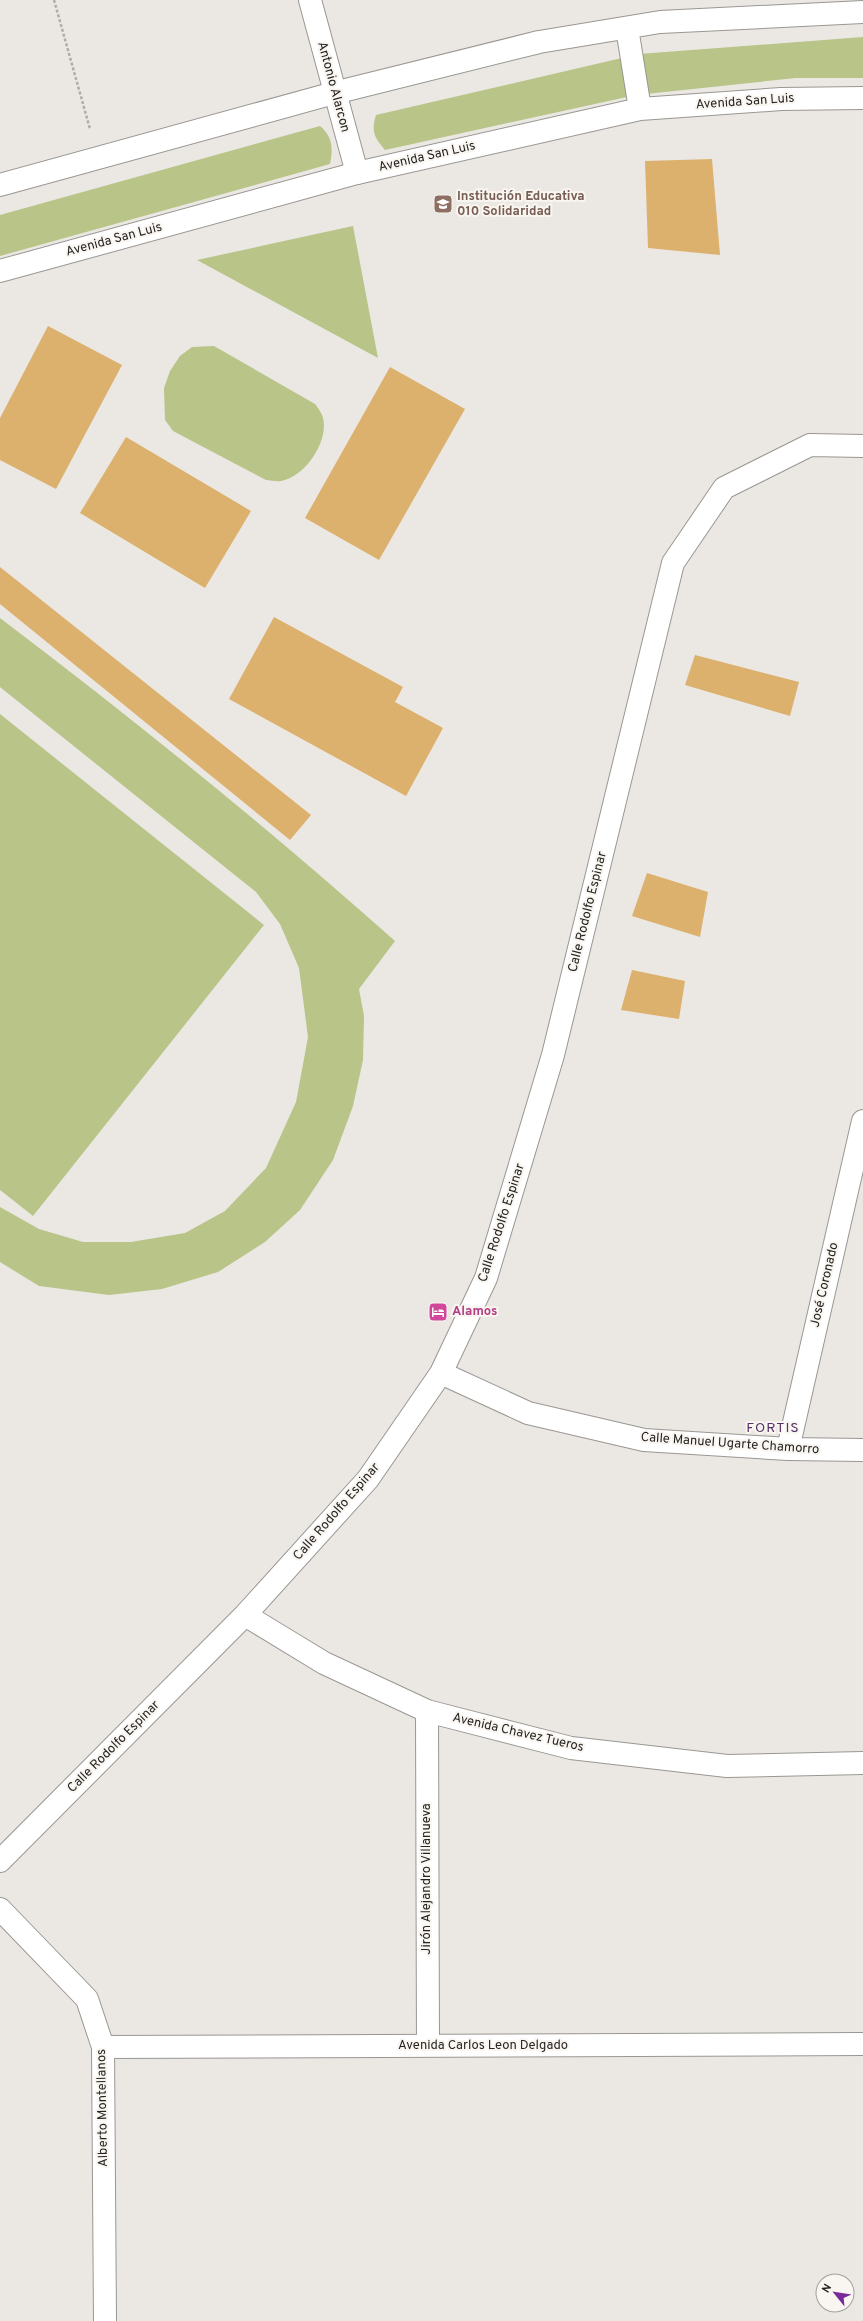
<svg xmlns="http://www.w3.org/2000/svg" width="863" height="2321" font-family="Overpass,sans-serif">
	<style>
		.green { fill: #b8c488 }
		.building { fill: #dcb06d }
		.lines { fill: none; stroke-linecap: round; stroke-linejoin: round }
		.street-casing { stroke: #9a9793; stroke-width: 24 }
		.secondary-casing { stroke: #9a9793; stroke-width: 24 }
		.path { stroke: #afada9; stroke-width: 2.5; stroke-dasharray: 3 2; stroke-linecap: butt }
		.street { stroke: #fff; stroke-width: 22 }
		.secondary { stroke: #fff; stroke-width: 22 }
		.labels { text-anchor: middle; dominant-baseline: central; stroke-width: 4; stroke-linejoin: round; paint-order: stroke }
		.street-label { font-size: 13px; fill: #252422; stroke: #f9f5f0 }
		.education-label { font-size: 13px; font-weight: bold; fill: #785e54; stroke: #f9f5f0; text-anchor: start }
		.hotel-label { font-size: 13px; font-weight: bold; fill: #b23c85; stroke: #f9f5f0; text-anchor: start }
		.neighbourhood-label { font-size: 14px; letter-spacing: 1px; fill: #573067; stroke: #f9f5f0 }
	</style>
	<rect width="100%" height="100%" fill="#ebe8e3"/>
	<!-- green -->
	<path class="green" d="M863,37V78H796L636,95L385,150C374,137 371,132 376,115L639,54Z
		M320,126C333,137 333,149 330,164L0,256V215Z
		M353,226L378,358L197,260Z
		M214,346L315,404C318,408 322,413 323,418C329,441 305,477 281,481C277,482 270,480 266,480L173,431L165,420L164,388L170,371L180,356L192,347Z
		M0,618C136,721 268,828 395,941L359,989L364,1016L363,1060L353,1106L333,1160L300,1210L265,1242L218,1272L162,1289L109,1295L39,1286L0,1262V1207L39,1229L83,1242H131L185,1233L225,1211L266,1168L296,1102L308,1037L299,968L280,924L256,892L0,687Z
		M0,714L264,925L33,1216L0,1190Z"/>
	<!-- building -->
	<path class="building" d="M712,159L720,255L648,248L645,161Z
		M48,326L122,365L56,489L0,460V418Z
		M390,367L465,409L379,560L305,518Z
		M126,437L251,511L205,588L80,513Z
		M0,567L311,815L290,840L0,604Z
		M274,617L403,687L395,702L443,728L406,796L229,699Z
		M695,655L799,682L790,716L685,685Z
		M647,873L708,892L700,937L632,916Z
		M632,970L685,981L679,1019L621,1010Z"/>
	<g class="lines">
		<!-- street casing -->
		<g class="street-casing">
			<path id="street" d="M310,0L357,173
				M441,1373L528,1413L644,1440L788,1449L863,1450
				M788,1449L863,1121
				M245,1615L324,1663L427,1711L571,1748L727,1766L863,1763
				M427,1711L428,2046
				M0,1861L245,1615L368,1479L441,1373L486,1278L553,1055L673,563L724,488L810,445L863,446
				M0,1909L87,1999L103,2047L105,2321
				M103,2047L863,2044"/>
		</g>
		<!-- secondary casing -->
		<g class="secondary-casing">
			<path id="secondary" d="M627,28L640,109
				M0,185L334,93L539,42L660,22L863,12
				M0,271L357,173L640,109L781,99L863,98"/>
		</g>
		<!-- path -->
		<path class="path" d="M54,0L90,129"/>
		<!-- street -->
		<use href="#street" class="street"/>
		<!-- secondary -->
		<use href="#secondary" class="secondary"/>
	</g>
	<!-- icons -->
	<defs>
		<g id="school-square" transform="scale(1)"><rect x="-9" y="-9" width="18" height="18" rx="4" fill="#8d6e63" stroke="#f9f5f0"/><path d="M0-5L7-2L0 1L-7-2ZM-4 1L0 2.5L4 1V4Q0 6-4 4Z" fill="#fff"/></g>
		<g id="hotel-square" transform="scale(1)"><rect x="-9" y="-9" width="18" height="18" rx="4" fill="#d1479c" stroke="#f9f5f0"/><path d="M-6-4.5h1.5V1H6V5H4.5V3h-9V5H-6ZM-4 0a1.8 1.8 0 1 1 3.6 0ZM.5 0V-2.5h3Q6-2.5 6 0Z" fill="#fff"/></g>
	</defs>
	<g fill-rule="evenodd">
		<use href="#school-square" x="443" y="204"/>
		<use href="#hotel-square" x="438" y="1312"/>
	</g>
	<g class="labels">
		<!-- street labels -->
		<g class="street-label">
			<text transform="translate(333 87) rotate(75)">Antonio Alarcon</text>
			<text transform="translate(745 102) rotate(-4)">Avenida San Luis</text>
			<text transform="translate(427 157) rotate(-13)">Avenida San Luis</text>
			<text transform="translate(114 240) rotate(-15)">Avenida San Luis</text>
			<text transform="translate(588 912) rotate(-76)">Calle Rodolfo Espinar</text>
			<text transform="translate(502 1223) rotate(-72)">Calle Rodolfo Espinar</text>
			<text transform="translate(825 1285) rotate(-77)">José Coronado</text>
			<text transform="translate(730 1444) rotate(4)">Calle Manuel Ugarte Chamorro</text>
			<text transform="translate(337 1512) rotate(-49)">Calle Rodolfo Espinar</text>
			<text transform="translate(518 1733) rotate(13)">Avenida Chavez Tueros</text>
			<text transform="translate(114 1747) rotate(-45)">Calle Rodolfo Espinar</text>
			<text transform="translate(427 1879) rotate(-90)">Jirón Alejandro Villanueva</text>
			<text x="483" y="2046">Avenida Carlos Leon Delgado</text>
			<text transform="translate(103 2108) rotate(-91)">Alberto Montellanos</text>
		</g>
		<!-- education labels -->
		<g class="education-label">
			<text x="457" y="197">Institución Educativa<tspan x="457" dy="15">010 Solidaridad</tspan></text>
		</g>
		<!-- hotel labels -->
		<g class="hotel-label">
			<text x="452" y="1312">Alamos</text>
		</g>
		<!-- neighbourhood labels -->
		<g class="neighbourhood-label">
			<text x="773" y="1428">FORTIS</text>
		</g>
	</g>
	<!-- north arrow -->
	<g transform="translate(835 2293) rotate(300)"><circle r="19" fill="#f9f5f0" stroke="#a4a19e"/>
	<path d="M0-3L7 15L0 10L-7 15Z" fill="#7a2a9a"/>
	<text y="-6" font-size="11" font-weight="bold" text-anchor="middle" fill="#252422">N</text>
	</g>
</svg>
